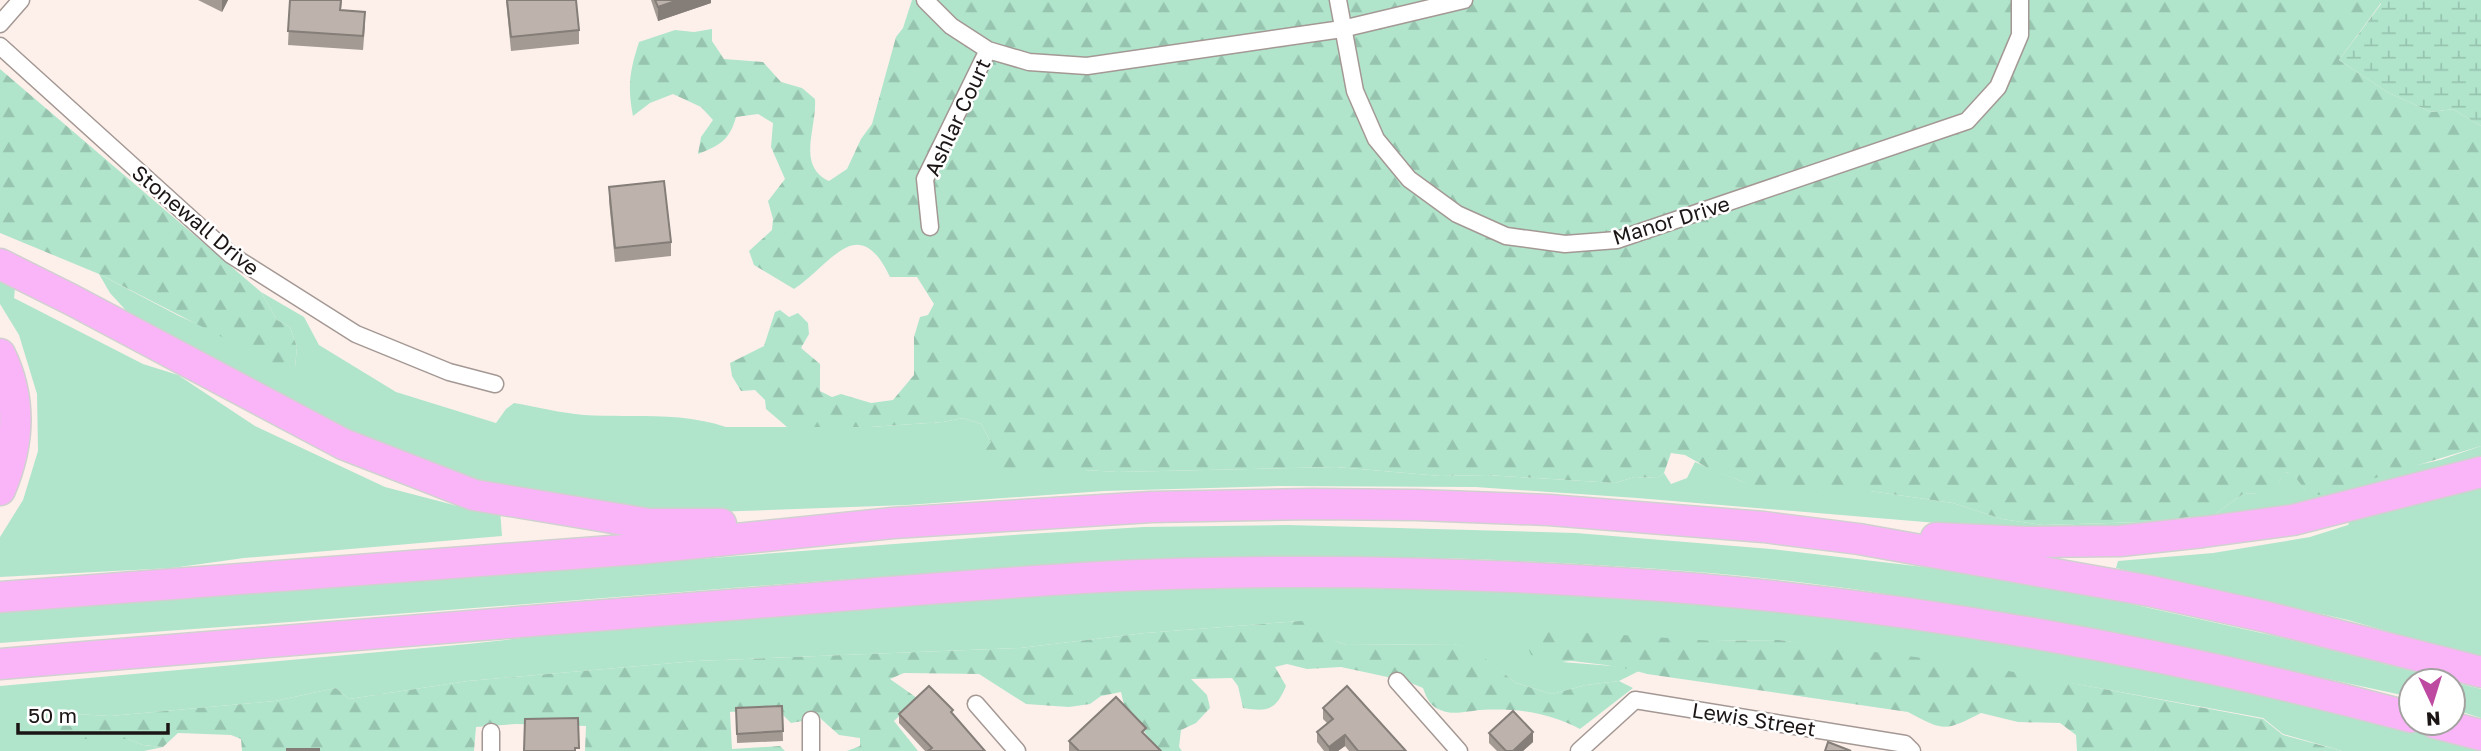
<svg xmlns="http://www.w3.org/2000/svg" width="2481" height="751" font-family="'Golos Text',sans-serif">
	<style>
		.grass { fill: #b0e5cc }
		.forest { fill: url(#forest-firs) }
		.wetland { fill: url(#wetland-marsh) }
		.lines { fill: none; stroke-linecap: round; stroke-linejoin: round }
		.street-casing { stroke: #a49894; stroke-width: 19 }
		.highway-casing { stroke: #d1d0d0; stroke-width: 33 }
		.street { stroke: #fff; stroke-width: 16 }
		.highway { stroke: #fab5f8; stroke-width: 30 }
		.wall { fill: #a39a94 }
		.shaded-wall { fill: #847d78 }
		.building { fill: #bdb3ac; stroke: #847d78; stroke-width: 2 }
		.labels { text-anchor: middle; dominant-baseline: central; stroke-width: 5; stroke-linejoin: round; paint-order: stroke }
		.street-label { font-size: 21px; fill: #1b1615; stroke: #fff }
	</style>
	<defs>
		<pattern id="forest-firs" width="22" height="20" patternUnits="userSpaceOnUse" patternTransform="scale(1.75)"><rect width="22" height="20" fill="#b0e5cc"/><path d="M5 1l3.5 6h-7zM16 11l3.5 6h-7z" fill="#97c4ae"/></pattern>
		<pattern id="wetland-marsh" width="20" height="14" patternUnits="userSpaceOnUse" patternTransform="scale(1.75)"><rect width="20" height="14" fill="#b0e5cc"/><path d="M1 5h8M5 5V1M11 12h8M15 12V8" fill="none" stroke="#97c4ae"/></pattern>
	</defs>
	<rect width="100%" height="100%" fill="#fdf0eb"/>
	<!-- grass -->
	<path class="grass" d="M99,274L179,316L295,367L297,347L290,327L277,320L261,292L304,317L319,345L396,392L496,423L506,409L514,403C537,407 561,413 584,415C632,418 680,411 726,427H870L943,422L963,418L981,424L991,442L1084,470L1118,472L1336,467L1441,476L1487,475L1615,483L1635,477L1658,478L1664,473L1671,484L1687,478L1695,462L1743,482L1870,491L1953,503L2002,519L2043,525L2143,522L2214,515L2243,494L2258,493L2278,483L2285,472L2293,473L2305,490L2440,460L2481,446V462L2310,507L2085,532L1961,525L1637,498L1475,487L1279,486L1104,491L907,505L712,512L631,507L494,484L433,467L353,436L131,316L110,293Z
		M0,278L28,290L15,288L14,298L143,364L178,375L255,426L385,487L473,510L500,509L502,536L244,558L172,568L0,577V537L23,500L38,451L37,394L19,335L0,304Z
		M2481,480V658L2348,620L2116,568L2118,561L2213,553L2310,537L2348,525L2352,516Z
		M1288,525L1576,533L1771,549L1941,569L2127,603L2275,636L2451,681H2411V697C2232,658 2053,620 1873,592C1749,573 1621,566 1496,560C1224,549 952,571 681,592C454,610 227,627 0,643V612L1013,535L1144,527Z
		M1244,586C1604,585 1963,618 2312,705C2351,715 2389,725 2428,735C2445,739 2468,742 2481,751H2342L2283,734L2263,718L2082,685L1779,640L1714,641L1562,662L1625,667L1639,671L1619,681L1586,685L1552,694L1516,683L1473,650L1454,644L1346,645L1335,641L1300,621L1145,633L1020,648L696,661L468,681L349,699L336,688L275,701L110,716L58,713L67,739H128L143,745L163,747L144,751H0V686L468,644L605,629L1106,590Z
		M2453,682L2481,689V718L2453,709Z"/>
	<!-- forest -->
	<path class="forest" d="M912,0H2381V3L2339,60L2387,92L2431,112L2453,109L2481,126V446L2319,495L2305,490L2293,474L2286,472L2278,483L2280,491L2276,498L2259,493L2243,494L2214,515L2143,522L2043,525L2002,519L1953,503L1870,491L1790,493L1743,482L1708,468L1685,455L1671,453L1664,473L1658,478L1635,477L1615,483L1487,475L1441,476L1336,467L1118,472L1084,470L999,473L986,465L983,454L991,442L981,424L963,418L943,422L870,427H787L766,409L765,400L755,390L741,391L732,376L730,363L764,346L775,312L780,310L789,317L798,313L808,323L809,334L801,348L820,364V391L832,397L841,394L871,403L893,400L914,375V337L920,317L928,315L934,304L917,277H890C858,210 832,264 794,289L754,265L749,251L772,230L773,219L768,201L785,179L771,147L773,123L758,114L736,117C730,140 719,146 698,154L701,137L713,120L701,107L673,94L650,103L633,116C627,86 630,70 639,42L675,30L694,32L712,29V41L724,59L763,62L781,82L802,88L815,99C817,129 796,165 829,181L847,169L861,139L872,124L896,37L903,28Z
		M0,69L261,292L277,320L290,327L297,347L295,367L288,371L99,274L0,233Z
		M1300,621L1332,625L1335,641L1346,645L1454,644L1473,649L1516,683L1552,694L1586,685L1619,681L1633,688L1580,729C1548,712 1516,708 1480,710C1470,711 1452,715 1443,711C1430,707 1427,699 1423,688L1406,681L1341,667L1307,669L1287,664L1275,667L1286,686C1276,710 1268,712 1243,708L1238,686L1232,678L1191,679L1207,695L1210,708L1196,723L1181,730L1179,747L1182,751H1159L1124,705L1121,692L1101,696L1090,704L1069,707L1026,704L979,674L904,673L890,679L917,698L894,721L918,751H847L860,746V738L839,735L820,718L791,723L776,708L730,712L732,749L780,746L785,751H585L586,726L516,724L476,727L474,751H242L241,739L231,735L178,733L163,747L143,745L128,739H67L52,734L50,721L58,713L110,716L275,701L336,688L349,699L468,681L696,661L1020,648L1145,633Z
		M1531,629L1714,641L1779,640L1971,664L2263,719L2283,735L2342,751H2077L2076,735L2060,723L2018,722L1981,713C1944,732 1944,731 1908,712L1647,674C1609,662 1569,663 1531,655L1524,637Z"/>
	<!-- wetland -->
	<path class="wetland" d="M2381,0H2481V126L2453,109L2431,112L2387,92L2339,60L2381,4Z"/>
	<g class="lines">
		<!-- street casing -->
		<g class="street-casing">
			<path id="street" d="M925,0L951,26L988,50L1029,62L1087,66L1342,29L1464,0
				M1338,0L1355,91L1376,139L1409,179L1457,214L1506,236L1565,244L1617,240L1967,121L1998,87L2020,35V0
				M0,24L21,0
				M0,46L231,255L356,334L449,372L495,384
				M930,227L925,179L988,50
				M1397,681L1459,751
				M976,704L1017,751
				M491,751V732
				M811,751V720
				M1579,751L1635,700L1905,744L1912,751"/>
		</g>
		<!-- highway casing -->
		<g class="highway-casing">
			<path id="highway" d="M0,264L72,300L343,444L474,495L649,524H721
				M0,354C22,399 19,445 0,490
				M1936,538L2025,542L2120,541L2203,532L2293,520L2481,472
				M0,597L638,549L893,523L1151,507L1313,504L1418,505L1549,510L1764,527L1859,539L2150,591L2267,617L2481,672
				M0,664C247,643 494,623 742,604C855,595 968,585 1082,578C1260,568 1441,571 1619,583C1887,600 2151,648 2411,717
				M2435,723L2481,735"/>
		</g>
		<!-- street -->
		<use href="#street" class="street"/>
		<!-- highway -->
		<use href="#highway" class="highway"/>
	</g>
	<!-- wall -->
	<path class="wall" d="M198,0H228L222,12Z
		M290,0H342L341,10L365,26L363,50L288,45Z
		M506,0H576L579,30V44L511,51Z
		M651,0H711V3L658,21Z
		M609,187L671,242V256L615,262L609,201Z
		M782,706L783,741L737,743L736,708Z
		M1323,708L1406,751H1349L1345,746L1338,751H1324L1317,742V732L1327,723L1323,719Z
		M899,714L953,715L985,751H925L899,723Z
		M1489,733L1533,742L1523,751H1497L1489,743Z
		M1146,736L1161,751H1069V741Z"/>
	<!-- shaded-wall -->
	<path class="shaded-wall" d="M222,0H228L222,12Z
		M678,0H711V3L658,21V7Z
		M1533,732V742L1523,751H1513Z
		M1345,735V746L1338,751H1329V747Z"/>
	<!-- building -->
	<path class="building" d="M290,0H341L340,10L365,12L363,36L288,31Z
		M507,0H576L579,30L511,37Z
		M655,0H678L658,7Z
		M664,181L671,242L615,248L609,187Z
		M929,686L953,710L951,712L985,751H928L932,748L899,714Z
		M1347,686L1406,751H1358L1345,735L1329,747L1317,732L1333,719L1323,708Z
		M1116,697L1146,728L1142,732L1161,751H1079L1069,741Z
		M782,706L783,731L737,734L736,708Z
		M1513,711L1533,732L1513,751H1506L1489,733Z
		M578,718L579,748H575V751H524L525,719Z
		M1828,742L1851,751H1825Z
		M287,749H319V751H287Z"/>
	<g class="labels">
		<!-- street labels -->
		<g class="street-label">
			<text transform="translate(957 117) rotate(-65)">Ashlar Court</text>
			<text transform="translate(196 220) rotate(40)">Stonewall Drive</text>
			<text transform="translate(1671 220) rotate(-17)">Manor Drive</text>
			<text transform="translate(1754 719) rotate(9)">Lewis Street</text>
		</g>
	</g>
	<!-- north arrow -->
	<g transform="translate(2432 702) rotate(176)"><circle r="33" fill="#ffffff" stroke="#a4a2a1" stroke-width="2"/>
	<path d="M0-5L12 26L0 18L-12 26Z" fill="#be49a1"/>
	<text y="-10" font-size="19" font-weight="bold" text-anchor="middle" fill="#1b1615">N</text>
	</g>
	<!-- scale -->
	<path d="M18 723v10h150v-10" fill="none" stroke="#1b1615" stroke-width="3.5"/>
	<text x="28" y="723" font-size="21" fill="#1b1615" stroke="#ffffff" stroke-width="5" paint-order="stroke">50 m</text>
</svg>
